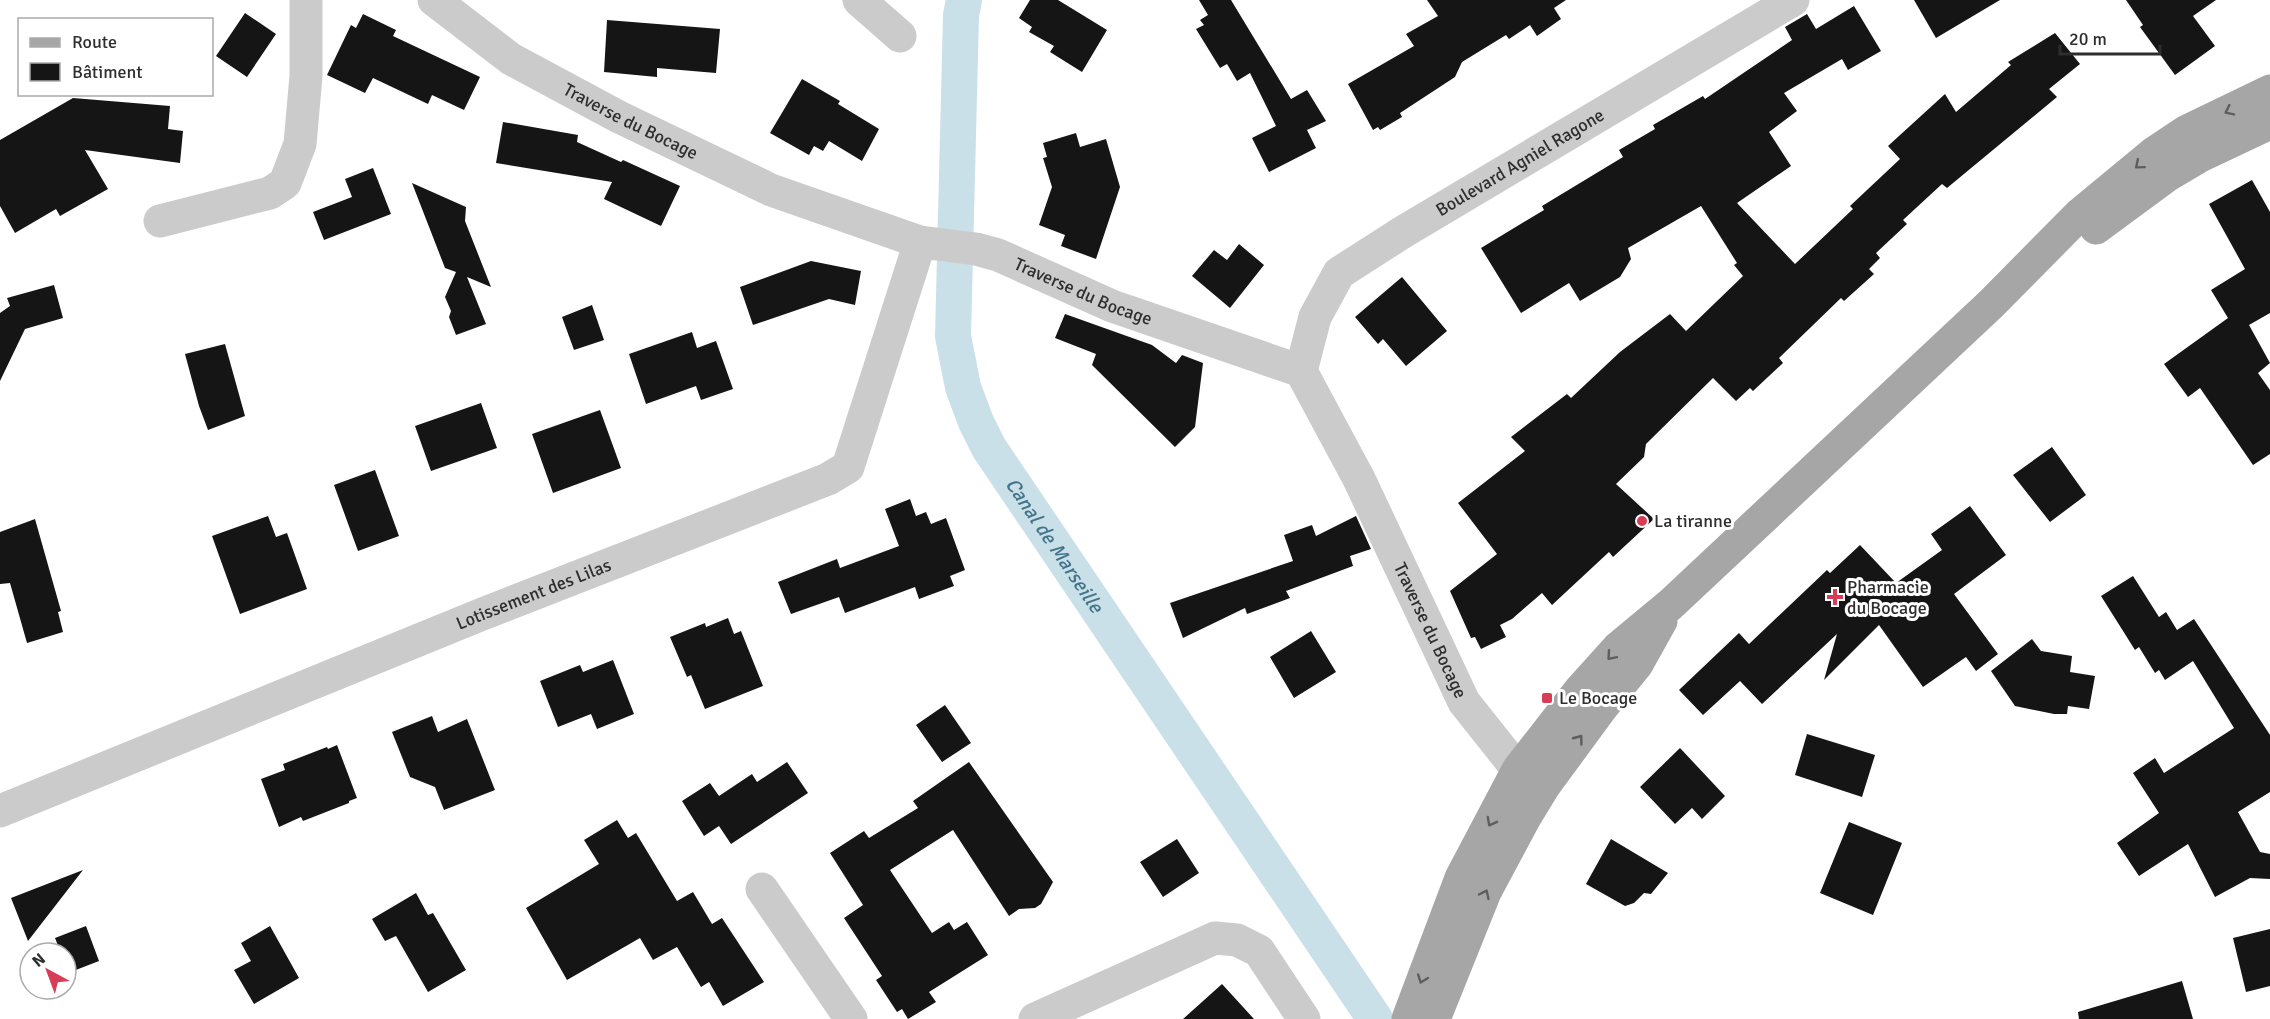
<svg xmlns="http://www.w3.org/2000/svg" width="2270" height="1019" font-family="Signika,sans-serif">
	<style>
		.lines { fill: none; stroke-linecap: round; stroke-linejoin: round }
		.canal { stroke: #cae0e9; stroke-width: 36 }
		.building { fill: #151515 }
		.minor { stroke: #cbcbcb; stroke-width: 33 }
		.major { stroke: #a6a6a6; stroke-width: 33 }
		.oneway { stroke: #5e5e5e }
		.poi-dot { fill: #d83d58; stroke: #fff; stroke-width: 2 }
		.labels { text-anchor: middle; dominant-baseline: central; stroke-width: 6; stroke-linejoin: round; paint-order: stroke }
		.street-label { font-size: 18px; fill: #2e2e2e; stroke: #fff }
		.poi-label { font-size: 18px; fill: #2e2e2e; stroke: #fff; text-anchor: start }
		.water-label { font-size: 20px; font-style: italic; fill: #42758a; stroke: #fff }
	</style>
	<rect width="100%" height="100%" fill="#fff"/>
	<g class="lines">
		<!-- canal -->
		<path class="canal" id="s1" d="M964,0L961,15L953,336L963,387L976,422L989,448L1375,1019"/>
	</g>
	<!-- building -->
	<path class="building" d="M1030,0H1058L1107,30L1082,72L1050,52L1054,46L1029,32L1032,27L1019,18Z
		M1199,0H1231L1291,99L1307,90L1326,121L1307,130L1316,148L1269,172L1252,138L1276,126L1250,73L1237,81L1227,64L1220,68L1196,29L1204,25L1200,20L1208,15Z
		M1427,0H1566L1554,8L1561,19L1537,36L1530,25L1509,39L1506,35L1462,62L1455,77L1400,113L1402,117L1380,130L1378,127L1373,130L1348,84L1414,46L1406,34L1438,16Z
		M1914,0H2000L1936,38Z
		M2126,0H2216L2193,16L2215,46L2175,75L2140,27L2143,25Z
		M1854,6L1881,51L1848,70L1842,59L1784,93L1797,111L1769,132L1791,166L1737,203L1795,264L1853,209L1850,206L1900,159L1888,146L1945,94L1956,112L2011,65L2008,62L2055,33L2080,64L2049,89L2057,97L1947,188L1942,184L1903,220L1907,224L1876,253L1880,258L1869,269L1874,274L1844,301L1841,298L1779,358L1783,363L1753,391L1750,388L1736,401L1713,378L1646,444L1644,457L1616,484L1654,519L1613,557L1609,552L1552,605L1542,593L1512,619L1500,625L1506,637L1481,649L1475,637L1471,638L1450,591L1497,554L1458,503L1525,451L1511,437L1567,394L1571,398L1620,352L1670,314L1686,331L1743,276L1734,265L1737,263L1701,206L1628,248L1631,259L1620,277L1580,301L1569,283L1521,313L1481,248L1544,210L1542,206L1623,157L1619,150L1655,129L1653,125L1703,96L1705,99L1792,40L1785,27L1807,14L1816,29Z
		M245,13L276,34L247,77L216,56Z
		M363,14L396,30L393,36L480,77L464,110L432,95L428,104L373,78L365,93L327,75L351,25L356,28Z
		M607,20L720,29L716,73L657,68V77L604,72Z
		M802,79L840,101L838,104L879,129L862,161L829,141L823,151L814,146L809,155L770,133Z
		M73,98L170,106L168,129L183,131L180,163L85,150L108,189L60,216L56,209L15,233L0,206V140Z
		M503,122L578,135L577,142L621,162L623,160L680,186L661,226L604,199L612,182L496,163Z
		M1076,133L1080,147L1106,139L1120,187L1096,259L1061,246L1065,235L1039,225L1052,187L1043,158L1047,157L1043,143Z
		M373,168L391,214L324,240L313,212L352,197L345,179Z
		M2252,180L2270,212V313L2249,325L2270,363L2258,373L2270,390V454L2253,465L2200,388L2188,397L2164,364L2228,318L2211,290L2245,269L2209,204Z
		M412,183L466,207L465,221L491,287L467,277L486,324L456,335L449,317L451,311L445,297L456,272L445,268Z
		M1239,244L1264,265L1230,308L1192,276L1214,250L1227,260Z
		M811,261L861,271L855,305L829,299L753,325L740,287Z
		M1402,277L1447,331L1406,366L1383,339L1378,344L1355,317Z
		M54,285L63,318L25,329L0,381V313L10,306L7,298Z
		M592,305L604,340L574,350L562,317Z
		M1065,314L1152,345L1176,363L1182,355L1203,363L1195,427L1175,447L1092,365L1096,354L1055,338Z
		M692,332L697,348L716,341L733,389L701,400L696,386L646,404L629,354Z
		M225,344L245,416L208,430L199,406L185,354Z
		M481,403L497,448L431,471L415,426Z
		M600,410L621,468L553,493L532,434Z
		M2052,447L2086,495L2050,522L2013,475Z
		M375,470L399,536L358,551L334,485Z
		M910,499L916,516L926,512L931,524L946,518L965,570L950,576L954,586L919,599L915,587L845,613L839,597L791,614L778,582L837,559L840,568L899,546L885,509Z
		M1970,506L2006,555L1954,594L1998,654L1976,671L1966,657L1923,687L1879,625L1824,680L1837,634L1762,704L1740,681L1703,715L1679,690L1739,633L1749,644L1827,570L1830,573L1860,545L1896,583L1942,550L1931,534Z
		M268,516L276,537L287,533L307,589L240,614L212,536Z
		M1356,516L1371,549L1350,556L1353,566L1286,591L1290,598L1247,614L1245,608L1183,638L1170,603L1293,561L1284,535L1312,525L1316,536Z
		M35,519L61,611L58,612L63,632L27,643L10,583L0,584V532Z
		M2133,576L2159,617L2166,612L2177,630L2194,619L2270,735V792L2238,812L2260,852L2270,854V879L2250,878L2215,897L2188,844L2139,876L2117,843L2159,813L2133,773L2155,758L2164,773L2234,728L2193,661L2165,680L2159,670L2155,673L2139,647L2135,650L2101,596Z
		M728,618L734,634L741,631L763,686L705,709L691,675L687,677L670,637L705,623L706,627Z
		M1311,631L1336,672L1294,698L1270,657Z
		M2032,639L2041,651L2072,656L2070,672L2095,676L2089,709L2068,706L2067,714H2054L2015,706L1991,671Z
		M613,660L634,714L597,729L591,714L558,727L540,681L580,665L583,672Z
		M945,705L971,743L942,762L916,725Z
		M432,716L438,732L467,719L495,790L444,810L435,787L410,777L392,732Z
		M1807,734L1875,755L1862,797L1795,775Z
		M337,745L357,798L349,801V803L303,821L301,817L279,827L261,779L285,770L283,764L327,747L328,749Z
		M1680,748L1725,796L1702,819L1692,808L1675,824L1640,787Z
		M787,762L808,793L731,844L719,826L704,836L682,801L710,783L719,796L752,774L757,782Z
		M969,762L1053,882L1041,904L1035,908L1019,909L1009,916L953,830L890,870L932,933L949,922L954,930L967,922L988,955L929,992L936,1002L908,1019L902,1009L897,1012L876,980L882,976L844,918L863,905L830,853L864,831L869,838L918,808L913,801Z
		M617,820L628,838L636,833L677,901L693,892L712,924L722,918L764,982L723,1006L709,982L701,987L677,947L653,960L640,938L567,980L526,908L599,864L584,840Z
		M1849,822L1902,843L1873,915L1820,893Z
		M1177,839L1199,873L1163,897L1140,862Z
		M1611,839L1668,873L1651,894L1644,893L1634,903L1625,906L1586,884Z
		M83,870L28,941L11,898Z
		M416,893L428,915L433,913L466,970L428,992L396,936L385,941L372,919Z
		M86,926L99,961L68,973L66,967V953H61L55,938Z
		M270,926L299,978L254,1004L234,970L251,961L241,943Z
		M2270,929V986L2246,992L2233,938Z
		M2182,981L2193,1019H2079L2078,1012Z
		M1222,984L1254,1019H1183Z"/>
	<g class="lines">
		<!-- minor -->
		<g class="minor">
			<path id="s2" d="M434,0L511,59L619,117L771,190L920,242L976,249L998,255L1112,306L1301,371L1359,479L1464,702L1518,770L1543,785"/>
			<path d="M859,0L900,36"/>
			<path d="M160,221L270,193L285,183L300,144L306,76V0"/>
			<path id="s3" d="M1301,371L1315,317L1339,273L1403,232L1793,0"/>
			<path id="s4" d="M0,811L480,615L828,479L848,467L920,242"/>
			<path d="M762,889L851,1019"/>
			<path d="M1035,1019L1215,938L1237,940L1259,951L1304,1019"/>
		</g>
		<!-- major -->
		<path class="major" d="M2096,228L2168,175L2200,156L2270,123
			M1408,1019L1461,878L1518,770L1581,689L1618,648L1671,604L1991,304L2079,215L2154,153L2187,131L2270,91
			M1434,1019L1485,892L1524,819L1544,786L1602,707L1637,664L1661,621"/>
	</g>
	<!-- one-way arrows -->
	<defs><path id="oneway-chevron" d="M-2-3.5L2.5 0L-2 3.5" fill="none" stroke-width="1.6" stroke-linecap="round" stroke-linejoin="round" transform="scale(1.5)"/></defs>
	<g class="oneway">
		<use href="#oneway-chevron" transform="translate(2229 111) rotate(154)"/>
		<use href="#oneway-chevron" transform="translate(2139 165) rotate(140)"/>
		<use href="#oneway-chevron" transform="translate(1611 656) rotate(131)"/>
		<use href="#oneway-chevron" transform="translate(1579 739) rotate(-53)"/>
		<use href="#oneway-chevron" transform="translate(1491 822) rotate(118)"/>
		<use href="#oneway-chevron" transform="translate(1485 894) rotate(-65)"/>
		<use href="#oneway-chevron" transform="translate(1422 979) rotate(110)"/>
	</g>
	<!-- markers -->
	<g class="poi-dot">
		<circle cx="1642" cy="521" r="6"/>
		<path d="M1832 588h6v6h6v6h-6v6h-6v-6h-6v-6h6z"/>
		<rect x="1541" y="692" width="12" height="12" rx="3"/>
	</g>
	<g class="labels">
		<!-- street labels -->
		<g class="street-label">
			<text stroke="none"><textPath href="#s2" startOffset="232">Traverse du Bocage</textPath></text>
			<text stroke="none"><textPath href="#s3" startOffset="318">Boulevard Agniel Ragone</textPath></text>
			<text stroke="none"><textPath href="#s2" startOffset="718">Traverse du Bocage</textPath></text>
			<text stroke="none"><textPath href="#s4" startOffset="576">Lotissement des Lilas</textPath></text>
			<text stroke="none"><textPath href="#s2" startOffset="1240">Traverse du Bocage</textPath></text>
		</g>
		<!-- poi labels -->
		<g class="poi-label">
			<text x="1654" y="521">La tiranne</text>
			<text x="1847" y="587">Pharmacie<tspan x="1847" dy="21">du Bocage</tspan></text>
			<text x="1559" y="698">Le Bocage</text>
		</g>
		<!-- water labels -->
		<g class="water-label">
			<text stroke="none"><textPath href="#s1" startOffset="572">Canal de Marseille</textPath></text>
		</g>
	</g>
	<!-- legend -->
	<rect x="18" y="18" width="195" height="78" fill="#ffffff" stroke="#ababab" stroke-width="1.5"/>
	<rect x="30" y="38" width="30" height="9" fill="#a6a6a6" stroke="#ababab" stroke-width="1.5"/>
	<text x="72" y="48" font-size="18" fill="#2e2e2e">Route</text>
	<rect x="30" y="63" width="30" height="18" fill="#151515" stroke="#ababab" stroke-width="1.5"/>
	<text x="72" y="78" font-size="18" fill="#2e2e2e">Bâtiment</text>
	<!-- north arrow -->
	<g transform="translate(48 971) rotate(319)"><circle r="28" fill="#ffffff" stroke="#ababab" stroke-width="1.5"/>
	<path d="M0-4.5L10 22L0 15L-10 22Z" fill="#d83d58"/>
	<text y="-9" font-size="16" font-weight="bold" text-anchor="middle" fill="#2e2e2e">N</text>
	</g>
	<!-- scale -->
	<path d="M2060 45v9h100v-9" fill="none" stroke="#2e2e2e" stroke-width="3"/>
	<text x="2069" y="45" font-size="18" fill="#2e2e2e" stroke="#ffffff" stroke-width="4.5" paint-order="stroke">20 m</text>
</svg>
